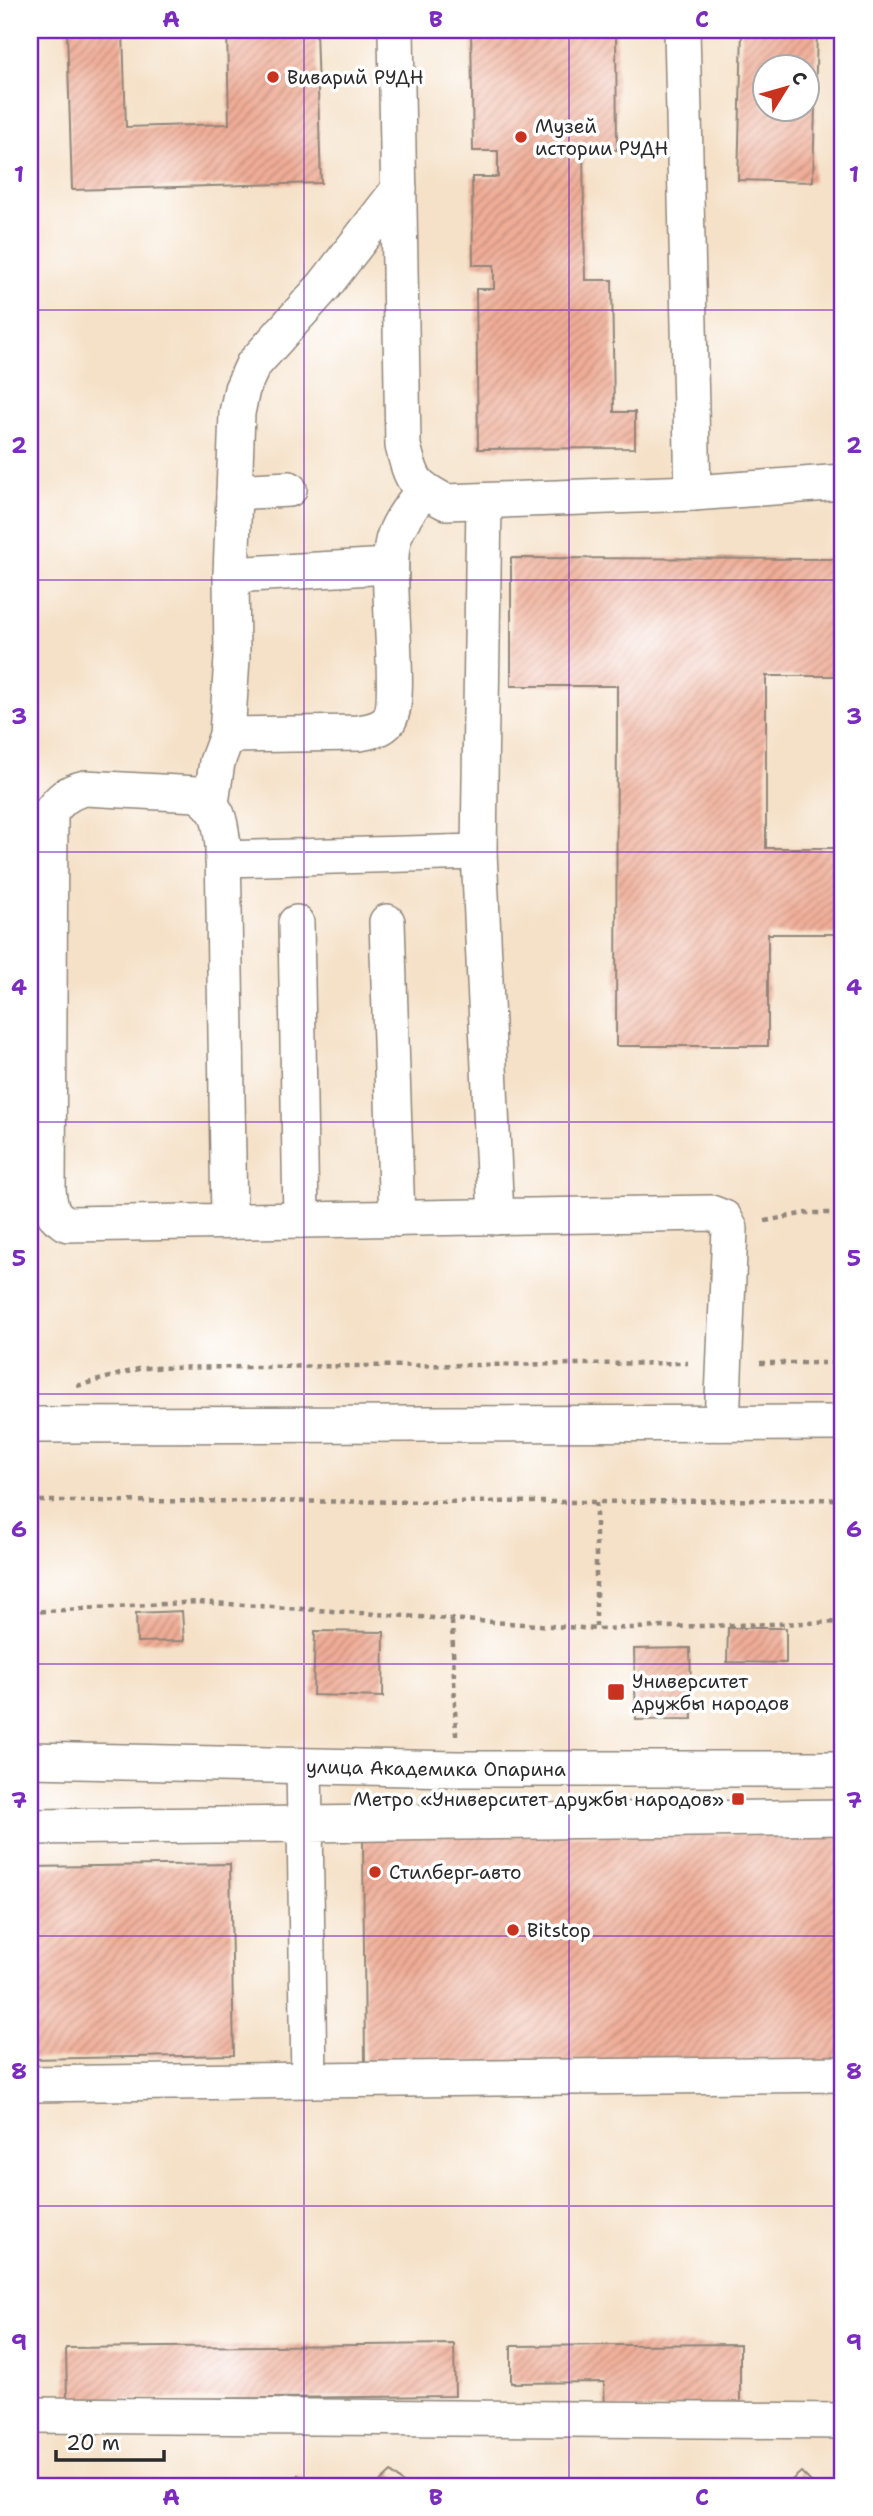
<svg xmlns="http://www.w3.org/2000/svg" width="873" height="2516" font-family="'Shantell Sans',sans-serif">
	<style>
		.building { fill: url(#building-hatch); fill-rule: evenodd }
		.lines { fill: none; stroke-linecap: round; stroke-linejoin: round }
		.minor-casing { stroke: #90867a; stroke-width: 38 }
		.path { stroke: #90867a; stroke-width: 4.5; stroke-dasharray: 5 5; stroke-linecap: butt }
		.minor { stroke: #fff; stroke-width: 35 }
		.grid { fill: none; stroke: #7b2cbf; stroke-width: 2; stroke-opacity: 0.55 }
		.poi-dot { fill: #c8321e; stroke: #fff; stroke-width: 2.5 }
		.labels { text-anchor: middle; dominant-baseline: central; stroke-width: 7; stroke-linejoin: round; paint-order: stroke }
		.poi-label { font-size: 19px; fill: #2b2b2b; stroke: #fff; text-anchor: start }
		.street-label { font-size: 19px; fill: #2b2b2b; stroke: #fff }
		.neatline { fill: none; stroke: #7b2cbf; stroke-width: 2.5 }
		.grid-label { font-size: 23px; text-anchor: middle; font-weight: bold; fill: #7b2cbf }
	</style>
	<defs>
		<pattern id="building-hatch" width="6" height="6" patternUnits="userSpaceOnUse" patternTransform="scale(1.75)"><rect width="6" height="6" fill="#f0ad97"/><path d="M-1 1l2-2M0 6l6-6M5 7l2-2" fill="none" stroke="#c38d7b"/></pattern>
	</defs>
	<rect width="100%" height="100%" fill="#fff"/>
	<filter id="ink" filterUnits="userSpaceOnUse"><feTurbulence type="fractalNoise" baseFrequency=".0143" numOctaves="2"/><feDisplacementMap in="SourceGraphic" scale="14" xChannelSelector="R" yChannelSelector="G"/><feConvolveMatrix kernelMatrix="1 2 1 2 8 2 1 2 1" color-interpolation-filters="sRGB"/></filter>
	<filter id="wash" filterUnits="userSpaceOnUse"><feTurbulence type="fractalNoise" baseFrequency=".00686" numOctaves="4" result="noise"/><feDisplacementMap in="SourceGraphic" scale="28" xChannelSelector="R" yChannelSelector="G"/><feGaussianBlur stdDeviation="1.57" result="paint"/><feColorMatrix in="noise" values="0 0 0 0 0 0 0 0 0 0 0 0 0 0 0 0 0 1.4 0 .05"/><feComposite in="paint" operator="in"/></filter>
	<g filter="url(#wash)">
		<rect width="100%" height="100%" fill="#f5e1c8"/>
		<g id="blocks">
			<!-- building -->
			<path class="building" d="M67,30H123L126,127L229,124L227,30H316L321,183L72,190Z
				M471,30H616L617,150H583L585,280H612L614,412H635V448L478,449L476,289H494V265H473L472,177H498V151H473Z
				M742,30H817L813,182L738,180ZM764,66H806V108H764Z
				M511,558L843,559V676H766V848H843V934H768V1046H616L617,686H511Z
				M182,1611L184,1641L137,1642L136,1613Z
				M728,1628H786V1663L727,1662Z
				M315,1631L384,1632L383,1697L313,1695Z
				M690,1648L692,1719L636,1720L634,1649Z
				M843,1834V2061L365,2063L363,1836Z
				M230,1864L234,2055L30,2059V1867Z
				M454,2344L455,2396L67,2400L66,2348Z
				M740,2344V2408L605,2410L604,2382L511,2383V2346Z
				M391,2472L406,2486H376Z
				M801,2472L815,2486H785Z
				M298,2475L309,2486H286Z"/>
		</g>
	</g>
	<g filter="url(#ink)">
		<use href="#blocks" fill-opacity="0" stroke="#90867a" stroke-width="2"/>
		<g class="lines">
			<!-- minor casing -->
			<g class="minor-casing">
				<g id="minor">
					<path d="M396,30L403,446C412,481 413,485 446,502L693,493L843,482"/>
					<path d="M682,30L693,493"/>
					<path d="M234,492L289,489"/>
					<path d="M484,501L479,852L496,1217"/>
					<path d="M231,575L389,566"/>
					<path d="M227,735L359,733C369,731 381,730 388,721C404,702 384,578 393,541C398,522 412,506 423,490"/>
					<path d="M211,803L217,762L227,735L232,658L231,575L237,413L242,389L253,365L324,286L399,189"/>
					<path d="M223,859L479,852"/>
					<path d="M387,922L397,1219"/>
					<path d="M296,923L301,1220"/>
					<path d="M229,1221L223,846C220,821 220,808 197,794L85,788C68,792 60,799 50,813L48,1190C50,1208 51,1216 68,1224L711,1213L724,1218L730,1229L722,1423"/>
					<path d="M30,1425L843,1423"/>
					<path id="s1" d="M30,1760L457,1769H843"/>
					<path d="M843,1817L305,1824L309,2080L843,2074"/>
					<path d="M30,1827L305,1824L304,1766"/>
					<path d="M30,2084L309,2080"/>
					<path d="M30,2415L843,2421"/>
				</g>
			</g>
			<!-- path -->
			<path class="path" d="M765,1221L806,1213H843
				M760,1363H843
				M77,1386L142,1368L688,1363
				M30,1501L596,1502L843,1499
				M596,1502V1629
				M30,1612L199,1602L596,1629L843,1622
				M452,1621L456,1735"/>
			<!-- minor -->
			<use href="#minor" class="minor"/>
		</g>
	</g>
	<!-- grid -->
	<path class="grid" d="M304,30V2486M569,30V2486M30,310H843M30,580H843M30,852H843M30,1122H843M30,1394H843M30,1664H843M30,1936H843M30,2206H843"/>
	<!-- markers -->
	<g class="poi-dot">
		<circle cx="273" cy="77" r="7"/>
		<circle cx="521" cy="137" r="7"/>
		<rect x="607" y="1683" width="18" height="18" rx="3.5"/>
		<rect x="731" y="1792" width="14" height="14" rx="3.5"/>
		<circle cx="375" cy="1872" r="7"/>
		<circle cx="513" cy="1930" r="7"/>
	</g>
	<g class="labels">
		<!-- poi labels -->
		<g class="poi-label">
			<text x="287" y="77">Виварий РУДН</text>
			<text x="535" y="126">Музей<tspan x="535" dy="22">истории РУДН</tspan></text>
			<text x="632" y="1681">Университет<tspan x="632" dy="22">дружбы народов</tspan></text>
			<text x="724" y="1799" text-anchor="end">Метро «Университет дружбы народов»</text>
			<text x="389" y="1872">Стилберг-авто</text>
			<text x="527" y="1930">Bitstop</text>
		</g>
		<!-- street labels -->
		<g class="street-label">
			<text stroke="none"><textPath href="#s1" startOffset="406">улица Академика Опарина</textPath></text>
		</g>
	</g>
	<!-- margin -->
	<rect width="873" height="2516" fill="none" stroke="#fff" stroke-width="77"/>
	<!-- north arrow -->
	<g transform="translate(786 88) rotate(53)"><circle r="33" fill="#ffffff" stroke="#aaaaaa" stroke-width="2"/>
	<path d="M0-5L12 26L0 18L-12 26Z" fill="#c8321e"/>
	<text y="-10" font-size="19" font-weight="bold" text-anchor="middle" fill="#2b2b2b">С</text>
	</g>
	<!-- scale -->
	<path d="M56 2450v10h108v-10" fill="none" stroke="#2b2b2b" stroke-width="3.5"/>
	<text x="66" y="2450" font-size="21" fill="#2b2b2b" stroke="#ffffff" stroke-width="5" paint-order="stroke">20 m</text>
	<rect x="38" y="38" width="796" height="2440" class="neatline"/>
	<g class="grid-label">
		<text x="171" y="27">A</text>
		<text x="436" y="27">B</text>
		<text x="702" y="27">C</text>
		<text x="19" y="182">1</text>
		<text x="854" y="182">1</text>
		<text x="19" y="453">2</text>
		<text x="854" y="453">2</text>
		<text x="19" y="724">3</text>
		<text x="854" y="724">3</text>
		<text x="19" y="995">4</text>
		<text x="854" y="995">4</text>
		<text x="19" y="1266">5</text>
		<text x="854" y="1266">5</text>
		<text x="19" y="1537">6</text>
		<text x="854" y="1537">6</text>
		<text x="19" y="1808">7</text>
		<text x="854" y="1808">7</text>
		<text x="19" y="2079">8</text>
		<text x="854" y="2079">8</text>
		<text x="19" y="2350">9</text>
		<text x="854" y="2350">9</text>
		<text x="171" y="2505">A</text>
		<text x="436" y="2505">B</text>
		<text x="702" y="2505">C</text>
	</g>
</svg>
